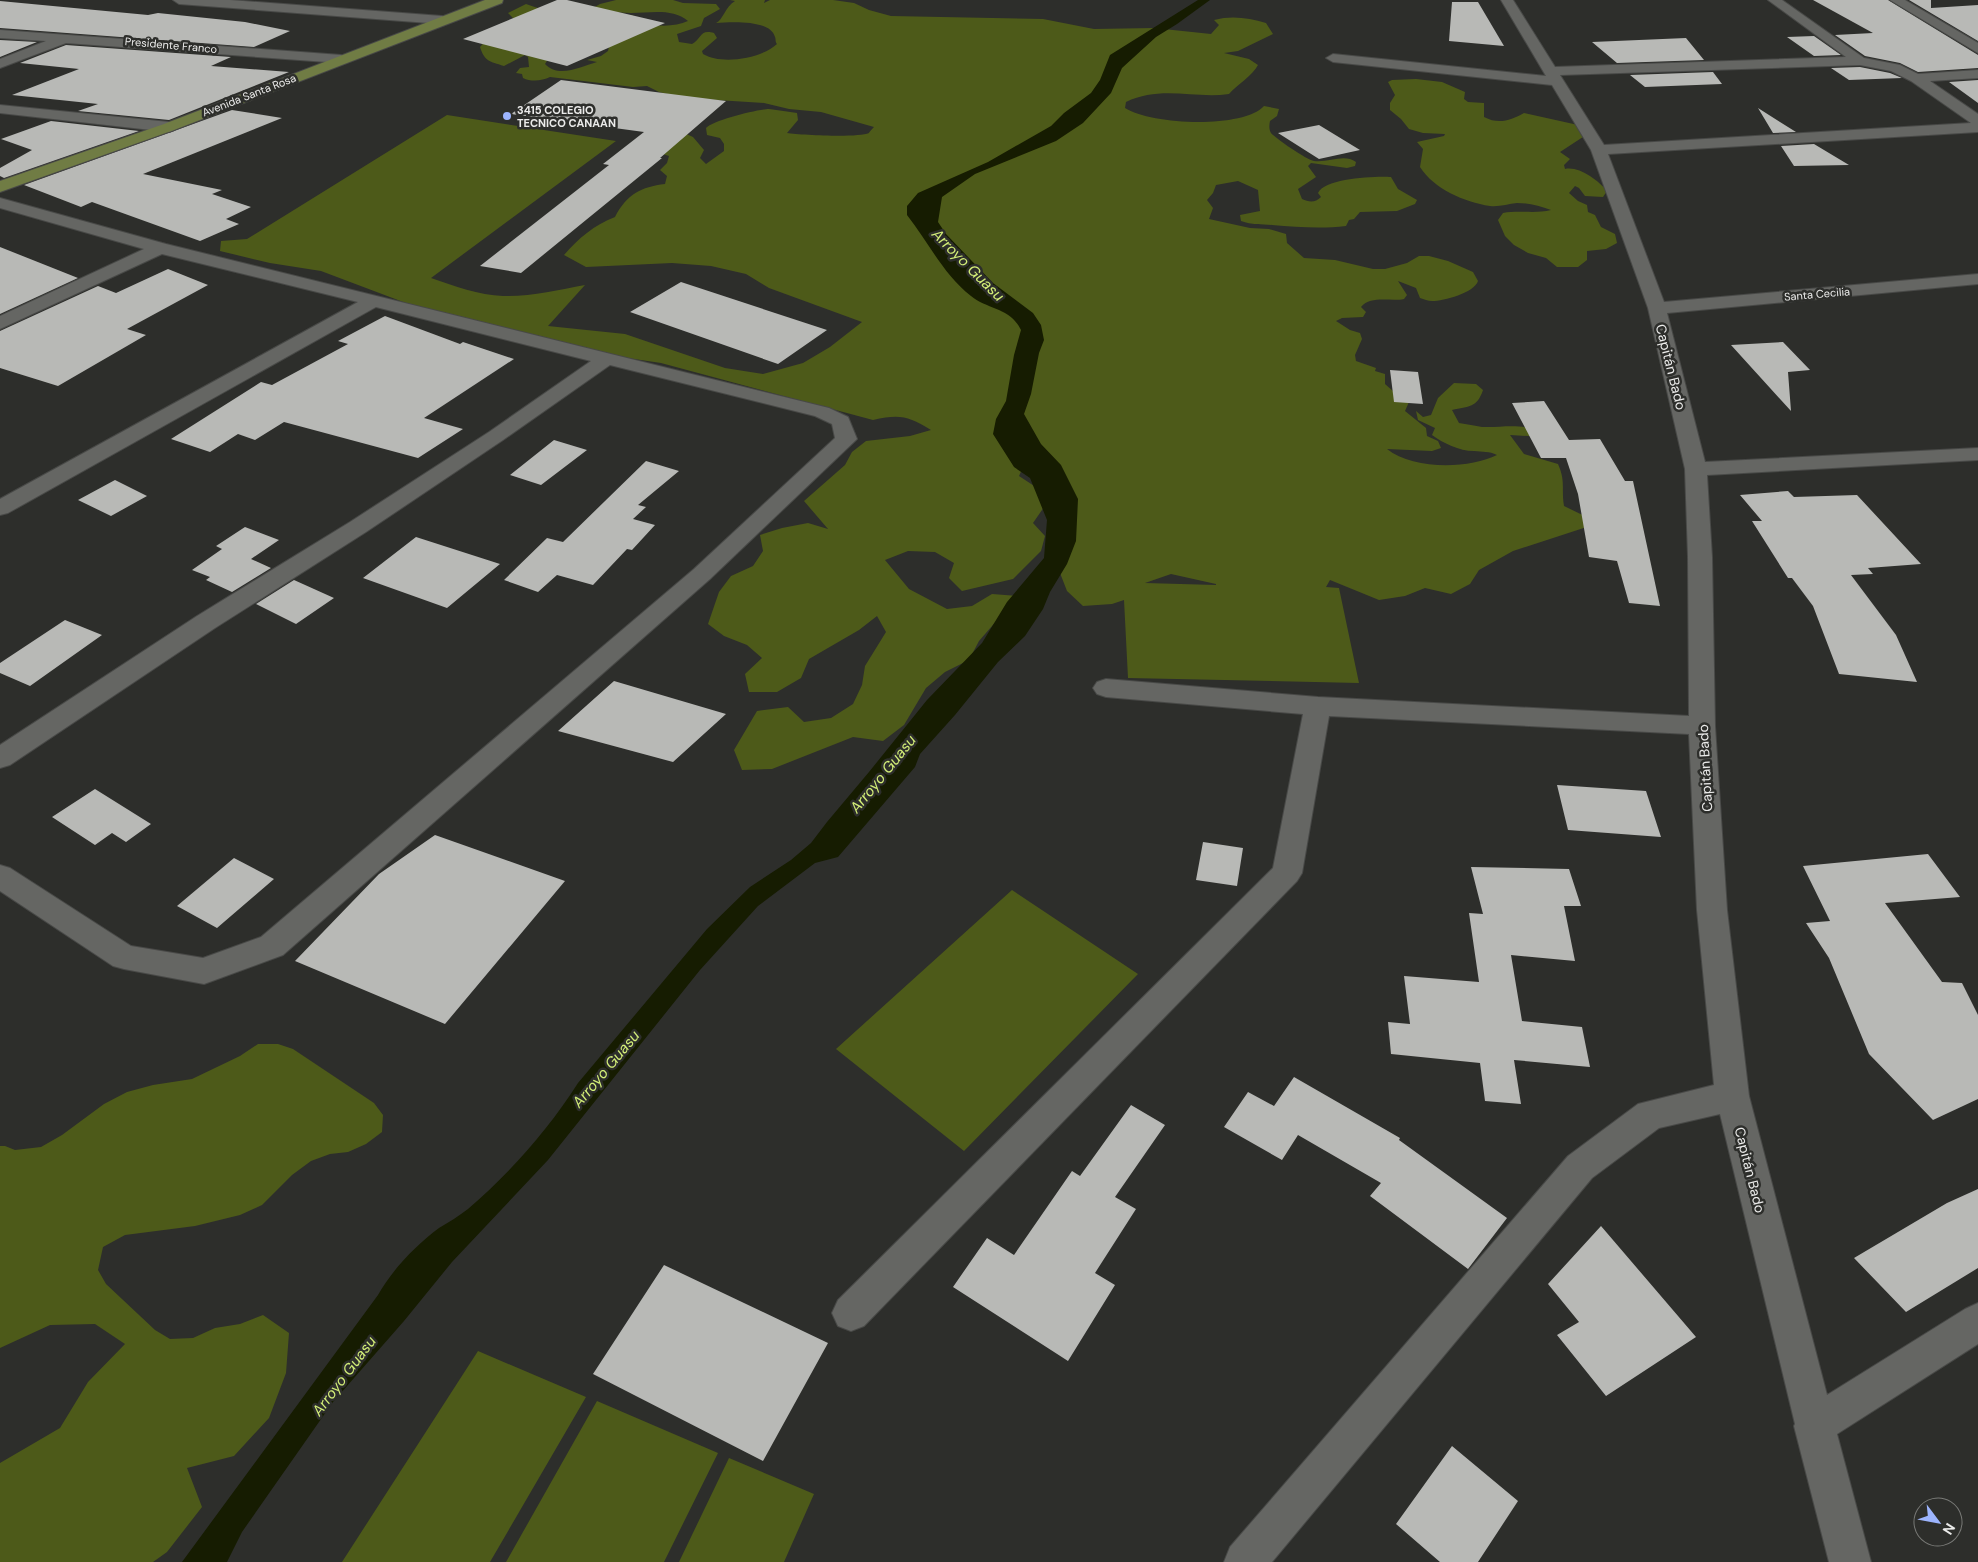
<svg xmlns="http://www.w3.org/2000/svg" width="1978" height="1562" font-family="'DM Sans',sans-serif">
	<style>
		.green { fill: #4d5a19; fill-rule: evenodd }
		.water { fill: #161c01 }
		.building { fill: #b8b9b6 }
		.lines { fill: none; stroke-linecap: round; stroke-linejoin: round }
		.minor-casing { stroke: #484947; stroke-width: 2 }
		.major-casing { stroke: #484947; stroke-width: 2 }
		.minor { fill: #656663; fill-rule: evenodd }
		.major { fill: #707c44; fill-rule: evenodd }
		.poi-dot { fill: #9cb4fd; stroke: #2d2e2b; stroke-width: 2 }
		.labels { text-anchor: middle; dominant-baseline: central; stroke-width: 5; stroke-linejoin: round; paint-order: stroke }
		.far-street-label { font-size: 11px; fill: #ebebea; stroke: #2d2e2b }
		.far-poi-label { font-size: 11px; font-weight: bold; fill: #ebebea; stroke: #2d2e2b; text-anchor: start }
		.street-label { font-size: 14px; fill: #ebebea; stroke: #2d2e2b }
		.water-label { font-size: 15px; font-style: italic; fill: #d4ef78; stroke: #2d2e2b }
	</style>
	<rect width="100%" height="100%" fill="#2d2e2b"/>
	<!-- green -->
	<path class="green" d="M616,0H673L683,3L716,4L720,9L704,18L701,26L677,34L679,42L692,44C702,39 699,29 714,33L717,38L702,51L703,54C721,65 761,59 777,44C775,42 776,39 775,37C770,19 730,22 716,23C723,20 725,7 735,1L730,0H765L764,3L770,0H833L854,3L869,10L891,16L1043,19L1094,29L1154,28L1211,34L1219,25L1214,20C1232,15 1249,18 1266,23L1273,34L1238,51L1224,53L1249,59L1258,65C1253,75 1237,85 1229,94C1194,99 1161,85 1126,102L1125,108C1151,125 1243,129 1264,106L1279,109L1277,116L1270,121C1269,126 1269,129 1271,133C1275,138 1307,160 1314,161C1329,163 1344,153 1356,162L1355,166L1347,168L1311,163L1308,166L1316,177L1298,189L1302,199C1309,202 1315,203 1321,197L1318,193C1325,178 1375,176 1391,177L1398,189L1417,200L1415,204L1397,211L1360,212L1354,219L1349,220L1346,226C1321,229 1297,227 1272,225C1261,224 1252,225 1241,221L1240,215L1260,211L1258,190L1238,181L1216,185L1213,193L1207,200L1213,208L1209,219L1250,228L1269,229L1286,234L1287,243L1304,258L1335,260L1373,269H1385L1407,263L1419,256H1429L1448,261L1473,272L1478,281C1474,293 1444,301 1432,301C1428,301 1424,299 1420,298L1416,288L1398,281L1407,295L1404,299C1391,302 1371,295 1361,307L1366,312L1363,317L1342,318L1336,321L1350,330L1360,333L1362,339L1355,355L1356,361L1376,368L1375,371L1385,374V384L1394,392L1409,402L1405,411L1426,428L1427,436L1438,441L1441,448L1432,451L1387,449C1413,470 1469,469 1497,455C1489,451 1483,452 1474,451C1459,451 1443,443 1432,435L1435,428L1418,420L1416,411L1423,417L1431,415L1438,398L1454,383L1476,384L1483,390C1477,408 1469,406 1452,410L1459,423C1467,424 1475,426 1482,427C1505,428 1527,421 1546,437L1510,435L1524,454L1558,464C1566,482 1561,488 1564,506L1599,523L1513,551L1479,570L1470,584L1451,594L1425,588L1405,596L1379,600L1330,580L1326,587L1339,588L1359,683L1128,678L1124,600L1112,604L1083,606L1067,591L1060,573L1076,528L1025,463L1019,476L1051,497L1033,523L1045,536L1041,551L1013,579L962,591L949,578L954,563L935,552L908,551L885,560L909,589L947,609L972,606L992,594L1018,596L979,641L969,660L945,672L926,688L904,725L883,741L853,737L772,769L742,770L734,750L757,711L788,707L804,722L831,718L853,704L862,685L865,666L886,632L877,616L859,630L809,659L801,678L777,692H749L745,674L762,658L747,645L724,636L708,624L719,592L731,576L753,566L763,551L760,535L782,528L808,523L828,529L804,501L845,465L852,452L866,441L910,436L931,430C908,416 900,414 873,420L661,363L560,348L500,327L427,311L321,271L270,263L220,251L221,241L247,239L447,115L616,141L431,278C454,286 479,295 503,296C530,297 558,290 585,285L548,326L625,334L725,368L763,374L803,363L830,347L862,322L769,288L746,274L711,266L672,263L586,267L564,255C579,238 594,225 615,217C627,194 641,187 665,184L667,176L660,170L667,163L669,156L644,148L682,132L693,137L704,150L700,158L706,164L724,151V144L720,138L707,135L706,128C713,120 758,109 769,109C779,110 788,112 797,113L798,120L787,133C801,135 858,138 869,133C869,132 874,127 874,127L821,112L789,109L764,103L685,98L659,92L647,86L633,87L550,77C542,81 531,82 523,78L522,74L516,73L520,68L529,67L528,57L525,55L504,66C489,61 485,62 480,47L487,39L550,56L545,64C559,79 582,66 597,62L587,60L601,56L608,51L610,42L516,21L508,13L526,4C558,17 598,15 632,15C646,28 672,28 688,21C673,8 650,13 631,13C619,13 605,10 593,8L600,4ZM1171,574L1216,584V585L1145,583Z
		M1416,79L1442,82L1465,92L1464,99L1468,102L1484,103V117C1499,125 1511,120 1524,113L1578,125L1586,135L1560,152L1570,159L1564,165L1565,169C1579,166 1598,180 1607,191L1603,197L1585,196L1579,188L1575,186L1569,193L1578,201L1587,205L1588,212L1595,215L1601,227L1615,234L1617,243L1606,249L1587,251V260L1578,267H1557L1546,258L1528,253L1514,245L1505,236L1498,220L1503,213C1519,210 1536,214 1551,210C1540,206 1529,203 1517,203C1508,204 1499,207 1490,206C1464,202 1434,189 1420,167L1423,149L1417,142L1444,136L1445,134L1423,133L1409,129L1401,119L1390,110V103L1395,95L1388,82L1392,80Z
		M1012,890L1138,974L964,1151L836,1049Z
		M258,1044H278L293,1049L374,1103L383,1115L382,1132L366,1144L348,1152L330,1154L311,1161L292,1175L262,1205L240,1215L195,1226L125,1235L103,1247L98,1270L106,1284L155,1330L170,1339L193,1338L215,1328L240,1324L263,1315L289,1333L286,1373L269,1418L234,1456L187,1468L202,1507L167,1552L153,1562H0V1463L60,1428L88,1382L125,1344L95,1324L50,1325L0,1348V1146H5L15,1150L41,1147L62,1135L104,1104L127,1092L153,1085L192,1079L240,1056Z
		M478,1351L586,1397L490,1562H342Z
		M597,1401L718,1453L664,1562H506Z
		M729,1458L814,1494L784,1562H679Z"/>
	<!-- water -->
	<path class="water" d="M1198,0H1210L1177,24L1156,37L1122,68L1111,93L1083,123L1056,141L975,174L942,197L938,222L946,234L993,283L1033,313L1041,325L1044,340L1039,353L1031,394L1024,414L1041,444L1061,465L1078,499L1076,541L1067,564L1050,592L1043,609L1025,636L998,662L955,715L920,754L915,767L838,857L815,863L758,906L700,970L548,1160L452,1262L404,1321L333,1402L242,1532L227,1562H182L378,1295C392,1270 416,1245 439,1228C449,1222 459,1216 468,1209C510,1173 548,1130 578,1083L707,929L750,887L791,860L811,843L827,822L869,772L927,700L982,643L1007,602L1044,558L1047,520L1030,478L1014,467L993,434L996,419L1006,401L1014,355L1021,330C1010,307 988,310 971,296C943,274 929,243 907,215V206L918,193L988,162L1051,126L1064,113L1091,93L1100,80L1110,55Z"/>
	<!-- building -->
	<path class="building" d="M557,0H567L665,23L567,66L463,39Z
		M1813,0H1888L1978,55V68L1918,72L1900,63L1865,56L1835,35L1873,33Z
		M1909,0H1931V8L1978,5V41Z
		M0,1L148,15L158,13L245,22L290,31L254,47L0,28Z
		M1452,2H1478L1504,46L1449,41Z
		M1814,36L1841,55L1814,56L1787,37Z
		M1686,38L1704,60L1617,63L1592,42Z
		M0,40L37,42L0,57Z
		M66,45L231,57L211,66L289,72L169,120L78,111L98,104L12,95L79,69L20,63Z
		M1860,67L1890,73L1902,78L1849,80L1831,68Z
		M1713,72L1722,84L1645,87L1630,75Z
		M561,80L726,101L660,158H662L521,273L480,266L609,165L603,164L644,132L511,114Z
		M1978,80V103L1949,82Z
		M1758,108L1796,132L1773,133Z
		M232,110L282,118L143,174L222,190L212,194L251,207L226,219L239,224L200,241L92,202L81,207L24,185Z
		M51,121L139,131L4,178L0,176V168L32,150L1,139Z
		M1319,125L1360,150L1319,159L1278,133Z
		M1814,144L1849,165L1794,166L1781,146Z
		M0,247L78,278L0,314Z
		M168,269L208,285L127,329L146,335L58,386L0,368V331L98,286L116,293Z
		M681,282L827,330L778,364L630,312Z
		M385,316L460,344L463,342L514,359L424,418L463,429L418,458L284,422L255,440L238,434L210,452L171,439L261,382L272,385L348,344L338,341Z
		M1783,342L1810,370L1788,372L1791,411L1731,345Z
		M1390,370L1418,372L1423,404L1394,402Z
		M1544,401L1569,440L1600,439L1625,481H1633L1660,606L1629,603L1617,561L1589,557L1578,494L1566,458H1541L1512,403Z
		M554,440L587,450L541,485L510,475Z
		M646,461L679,471L638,505L646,507L633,519L655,525L632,550L627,549L593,585L557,575L538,592L504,580L547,538L563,542Z
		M115,480L147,496L111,516L78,500Z
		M1788,491L1794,497L1857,495L1921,564L1868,568L1873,574L1851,575L1896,635L1917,682L1839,674L1813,606L1792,578H1788L1752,521H1762L1740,495Z
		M245,527L279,540L251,559L271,568L232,592L206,580L210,577L192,570L222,549L216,546Z
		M416,537L500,564L447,608L363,578Z
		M294,580L334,598L296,624L256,604Z
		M65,620L102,635L30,686L0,673V663Z
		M614,681L726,714L673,762L558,731Z
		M1557,785L1646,791L1661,837L1568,830Z
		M95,789L151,824L126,842L112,833L95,845L52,817Z
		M435,835L565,881L445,1024L295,961L379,874Z
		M1203,842L1243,848L1237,886L1196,880Z
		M1928,854L1960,897L1885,903L1942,982L1962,983L1978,1015V1099L1933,1120L1869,1054L1829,958L1806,923L1830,921L1803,866Z
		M234,858L274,879L217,928L177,906Z
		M1471,867L1569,869L1581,906H1564L1575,961L1511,955L1522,1021L1582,1027L1590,1067L1514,1060L1521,1104L1485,1101L1480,1063L1391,1054L1388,1022L1410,1024L1404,976L1479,982L1469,913L1483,914Z
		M1294,1077L1400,1138L1399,1140L1507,1218L1468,1269L1370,1196L1381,1183L1298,1135L1282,1160L1224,1127L1248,1092L1274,1106Z
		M1131,1105L1165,1125L1115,1197L1136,1209L1095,1273L1115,1285L1068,1361L953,1287L987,1238L1014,1255L1072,1171L1080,1176Z
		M1978,1189V1268L1906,1312L1854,1258L1947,1203Z
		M1601,1226L1696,1337L1606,1396L1557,1335L1579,1322L1548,1284Z
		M664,1265L828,1343L763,1461L593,1374Z
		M1452,1446L1518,1501L1478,1562H1440L1396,1524Z"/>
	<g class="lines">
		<!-- minor casing -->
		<g class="minor-casing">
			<path id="minor" d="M173,0H230L442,16L449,20L442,24L179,4Z
				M1501,0H1513L1555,67L1846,57L1768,0H1782L1864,58L1900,65L1918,74L1978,70V78L1930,81L1978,114V132L1608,154L1664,302L1978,274V284L1667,313L1705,462L1978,448V460L1707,475L1712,557L1715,726L1727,910L1749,1096L1827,1395L1965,1309L1978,1303V1344L1837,1434L1871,1562H1829L1794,1426L1795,1424L1720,1114L1659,1128L1592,1178L1272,1562H1224L1230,1547L1568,1156L1638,1104L1714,1085L1697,910L1689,734L1329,716L1302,873L1297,881L864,1326L851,1331L838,1326L832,1313L838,1300L1273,868L1303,714L1106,697L1097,694L1093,688L1097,682L1106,679L1318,697L1689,716L1688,557L1685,469L1648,308L1591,150L1552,85L1333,62L1326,58L1333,54L1546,76ZM1860,65L1891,71L1911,81L1971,123L1604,145L1560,75Z
				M1890,0H1905L1978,43V53Z
				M0,30L341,55L348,59L341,63L66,43L0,68V59L46,41L0,38Z
				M0,105L169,122L174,124L177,127L174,130L169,132L0,113Z
				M0,198L166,244L829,408L848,417L857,439L710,579L283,955L204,984L124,969L113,966L0,891V865L10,868L131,946L203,958L261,937L694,569L835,438L832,424L815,416L610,365L503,440L366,532L215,628L10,765L0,768V745L197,616L350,522L489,432L591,361L376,307L8,513L0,515V499L358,302L162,254L0,329V316L144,249L0,208Z"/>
		</g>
		<!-- major casing -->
		<g class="major-casing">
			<path id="major" d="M485,0H503L502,3L174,130L0,192V181L164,124Z"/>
		</g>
		<!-- minor -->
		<use href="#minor" class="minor"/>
		<!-- major -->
		<use href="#major" class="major"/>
	</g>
	<!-- markers -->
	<circle class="poi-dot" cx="507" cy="116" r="5"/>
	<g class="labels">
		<!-- far-street labels -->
		<g class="far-street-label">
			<text transform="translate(171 45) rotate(5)">Presidente Franco</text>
			<text transform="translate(249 95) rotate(-21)">Avenida Santa Rosa</text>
			<text transform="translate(1817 294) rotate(-5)">Santa Cecilia</text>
		</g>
		<!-- far-poi labels -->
		<g class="far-poi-label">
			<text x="517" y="110">3415 COLEGIO<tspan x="517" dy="13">TECNICO CANAAN</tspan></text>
		</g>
		<!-- street labels -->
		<g class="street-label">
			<text transform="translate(1671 367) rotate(76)">Capitán Bado</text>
			<text transform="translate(1705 768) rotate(-93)">Capitán Bado</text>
			<text transform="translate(1750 1170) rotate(76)">Capitán Bado</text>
		</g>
		<!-- water labels -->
		<g class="water-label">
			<text transform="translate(968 265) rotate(45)">Arroyo Guasu</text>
			<text transform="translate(883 774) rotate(-51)">Arroyo Guasu</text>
			<text transform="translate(606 1069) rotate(-50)">Arroyo Guasu</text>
			<text transform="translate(344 1376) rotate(-53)">Arroyo Guasu</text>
		</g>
	</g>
	<!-- north arrow -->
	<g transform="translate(1938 1522) rotate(122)"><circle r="24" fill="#2d2e2b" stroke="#797a77"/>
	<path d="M0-4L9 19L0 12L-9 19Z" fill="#9cb4fd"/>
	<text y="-8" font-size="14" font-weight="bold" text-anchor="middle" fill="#ebebea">N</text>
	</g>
</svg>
